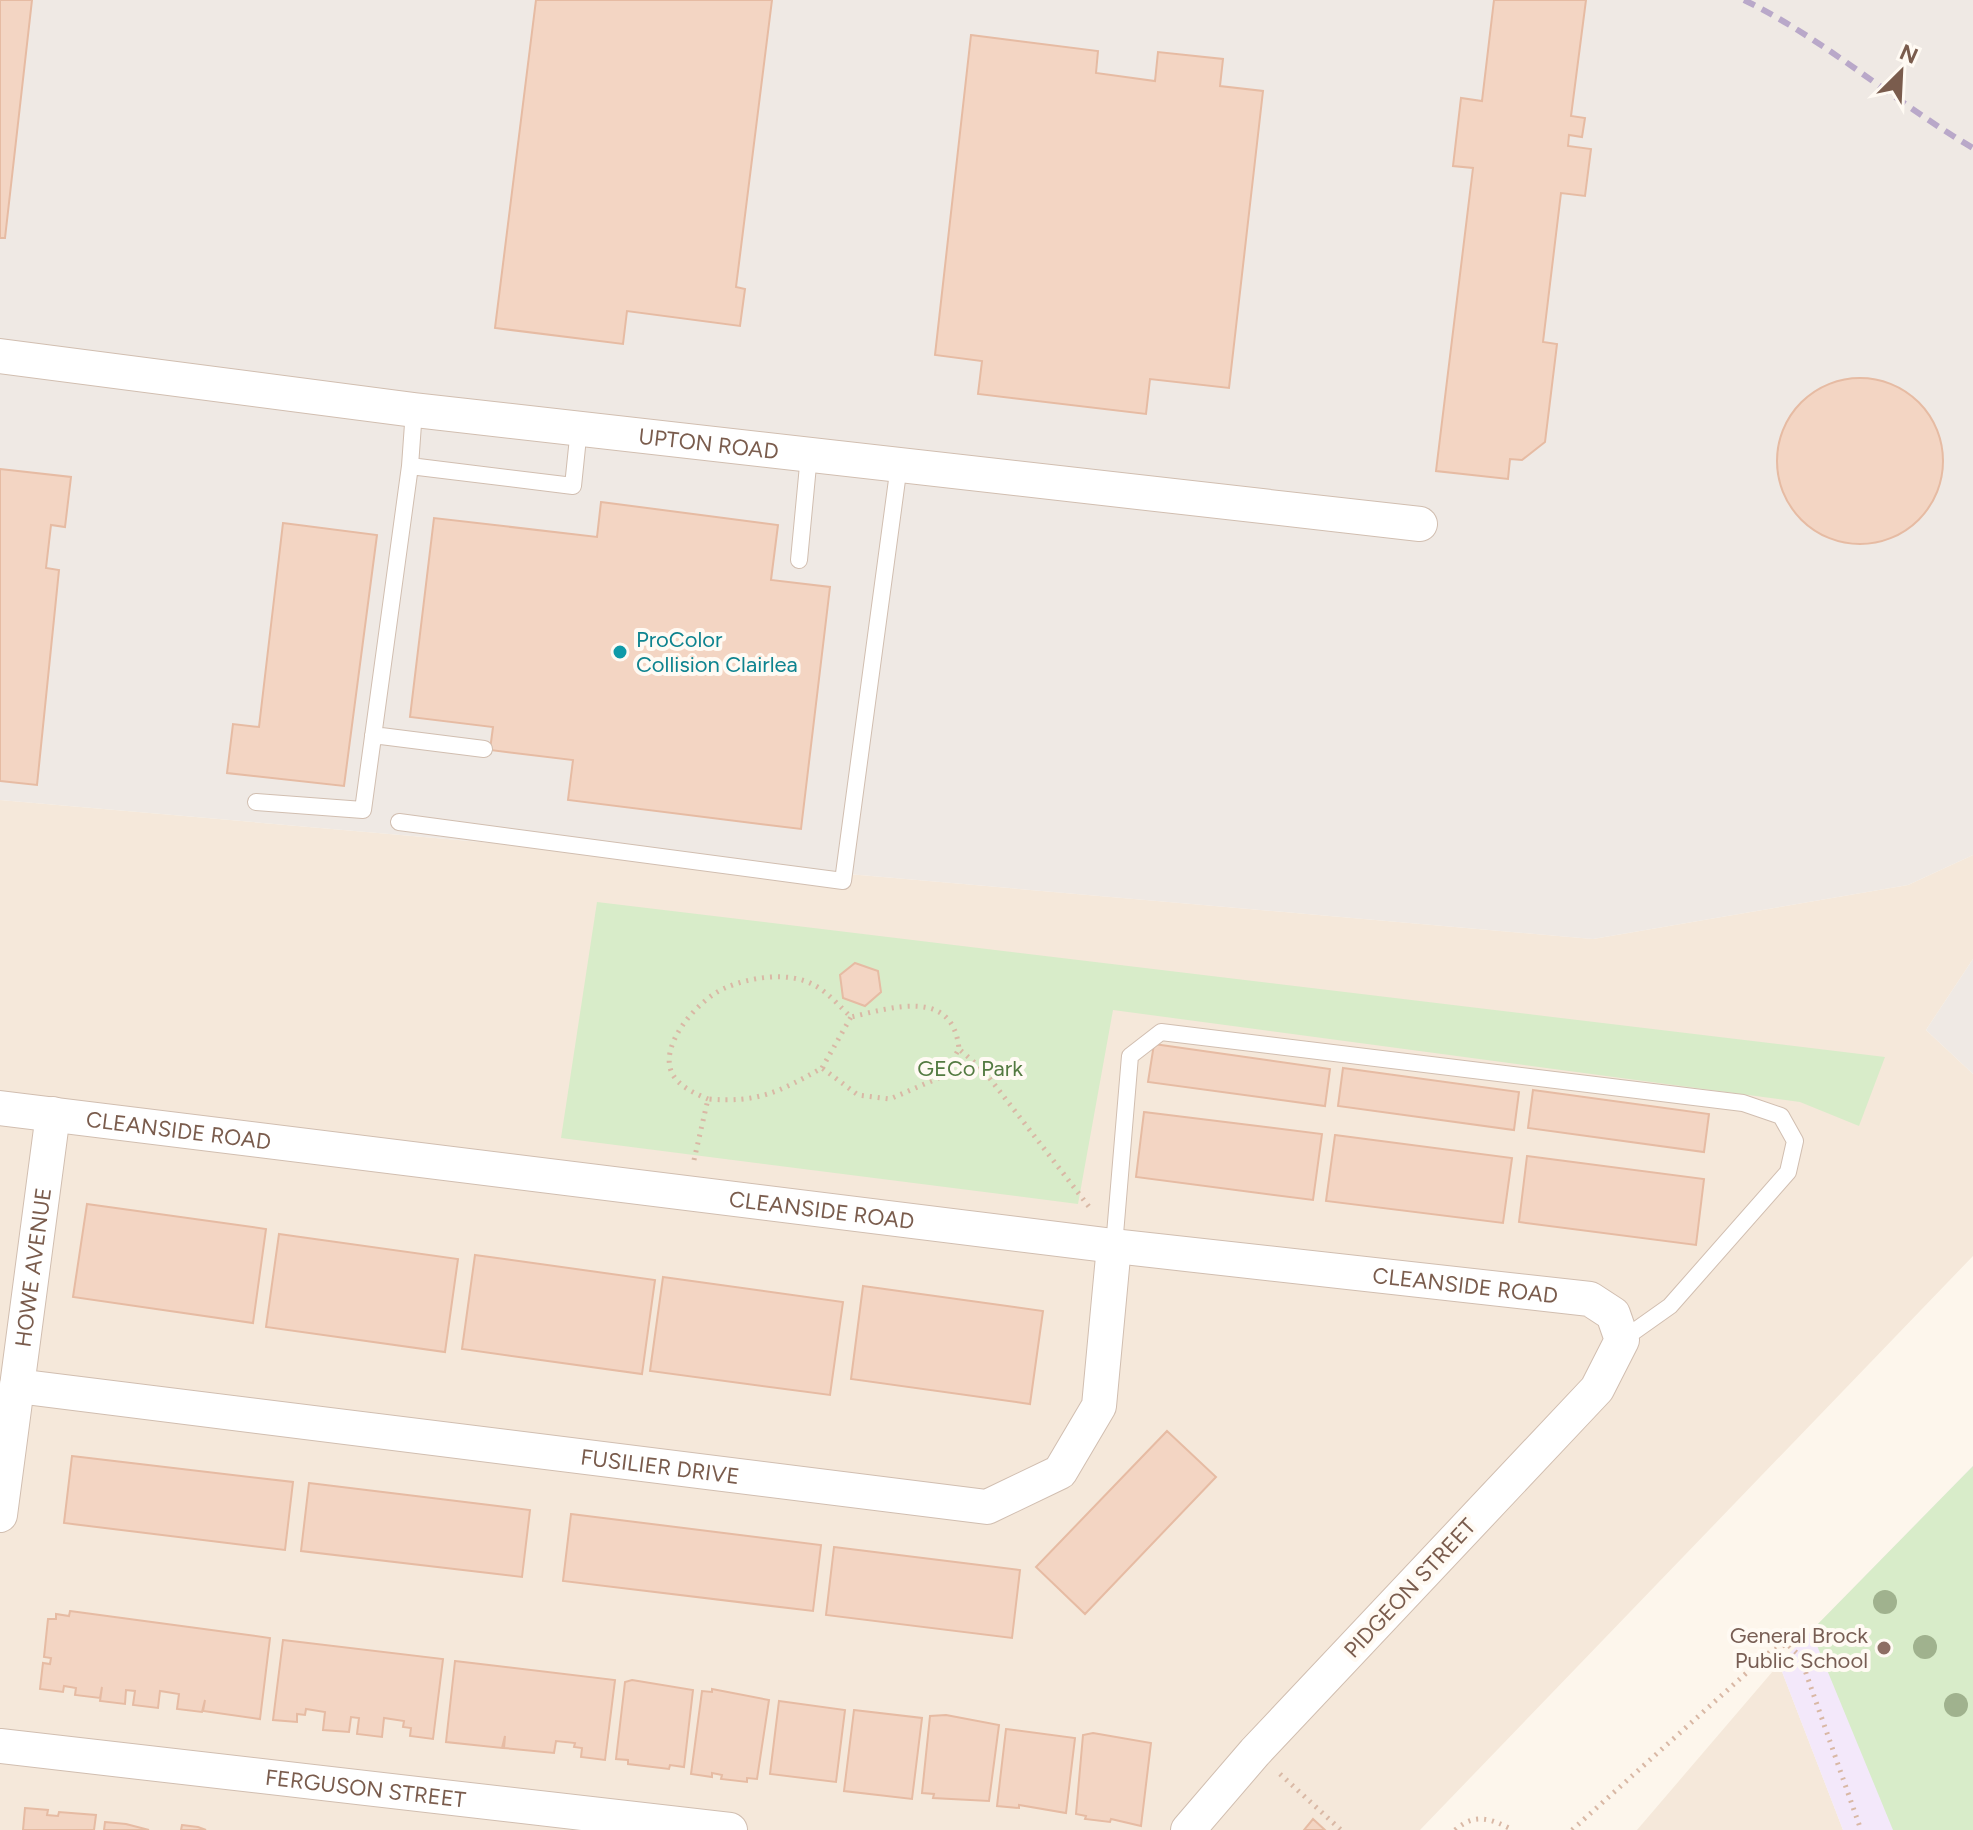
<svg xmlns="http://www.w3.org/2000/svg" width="1973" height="1830" font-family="Figtree,sans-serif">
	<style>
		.residential { fill: #f5e8da }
		.industrial { fill: #efe9e4 }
		.education { fill: #f3e8fa }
		.green { fill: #d8ecc9 }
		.building { fill: #f3d5c3; stroke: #e6bba3; stroke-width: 2 }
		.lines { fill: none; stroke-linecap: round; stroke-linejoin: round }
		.service-casing { stroke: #d1beb0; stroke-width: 18 }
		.minor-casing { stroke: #d1beb0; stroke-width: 36 }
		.path { stroke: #d9b8a5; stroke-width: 5; stroke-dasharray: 2 6; stroke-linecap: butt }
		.service { stroke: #fff; stroke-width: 16 }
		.minor { stroke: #fff; stroke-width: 34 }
		.rail { stroke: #b9a8c9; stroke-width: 6; stroke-dasharray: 12 8; stroke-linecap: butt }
		.tree { fill: #a0b28e }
		.culture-dot { fill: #0f9aa8; stroke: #fffaf3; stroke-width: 3 }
		.education-dot { fill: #8d6e63; stroke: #fffaf3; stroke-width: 3 }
		.labels { text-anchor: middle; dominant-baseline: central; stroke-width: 8; stroke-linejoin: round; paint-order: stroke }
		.street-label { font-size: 22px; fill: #7a5c4d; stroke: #fffaf3 }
		.culture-label { font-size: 22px; fill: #0d838f; stroke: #fffaf3; text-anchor: start }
		.park-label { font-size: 22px; fill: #537a41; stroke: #fffaf3 }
		.education-label { font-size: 22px; fill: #785e54; stroke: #fffaf3; text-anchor: end }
	</style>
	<rect width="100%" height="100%" fill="#fdf6ec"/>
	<!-- residential -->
	<path class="residential" d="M0,800L1593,939L1908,885L1973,855V959L1926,1030L1973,1074V1256L1420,1830H0Z
		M1779,1664L1843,1830H1637Z"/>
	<!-- industrial -->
	<path class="industrial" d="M0,0H1973V855L1908,885L1593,939L0,800Z
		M1973,959V1074L1926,1030Z"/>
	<!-- education -->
	<path class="education" d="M1973,1466V1830H1843L1779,1664Z"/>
	<!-- green -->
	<path class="green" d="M597,902L1885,1057L1859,1126L1800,1102L1113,1010L1078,1204L561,1138Z
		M1973,1466V1830H1893L1811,1631Z"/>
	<!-- building -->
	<path class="building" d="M0,0H32L5,238H0Z
		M536,0H772L736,287L745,289L740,326L627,311L623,344L495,328Z
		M1494,0H1586L1571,116L1585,118L1582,137L1569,135L1568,146L1591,149L1585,196L1561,193L1543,342L1557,344L1545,442L1522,460L1510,459L1508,479L1436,471L1473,168L1453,166L1461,98L1482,101Z
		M971,35L1098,51L1096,73L1155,81L1158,52L1223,59L1220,86L1263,91L1229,388L1150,379L1146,414L978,394L982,361L935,355Z
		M1777 461a83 83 0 1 1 166 0a83 83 0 1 1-166 0Z
		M0,469L71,477L65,527L51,525L46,568L59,570L37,785L0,781Z
		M601,502L778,525L771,580L830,587L801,829L568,800L573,760L490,750L493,727L410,717L434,518L597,537Z
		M283,523L377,535L344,786L227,773L233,724L259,727Z
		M855,963L878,971L881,992L865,1006L843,998L840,975Z
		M1154,1044L1330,1069L1325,1106L1148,1082Z
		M1343,1068L1519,1092L1514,1130L1338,1106Z
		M1533,1090L1709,1114L1704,1152L1528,1128Z
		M1144,1112L1322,1134L1313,1200L1136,1177Z
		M1335,1135L1512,1158L1503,1223L1326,1201Z
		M1527,1156L1704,1179L1696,1245L1519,1222Z
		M87,1204L266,1229L253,1323L73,1297Z
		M279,1234L458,1259L445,1352L266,1327Z
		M475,1255L655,1280L642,1374L462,1349Z
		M663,1277L843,1302L830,1395L650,1371Z
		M863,1286L1043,1311L1030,1404L851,1379Z
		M1167,1431L1216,1477L1085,1614L1036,1567Z
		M72,1456L293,1482L285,1550L64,1523Z
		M309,1483L530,1510L522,1577L301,1551Z
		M571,1514L821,1545L813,1611L563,1581Z
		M834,1547L1020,1570L1012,1638L826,1615Z
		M70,1611L270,1638L260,1719L203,1711L205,1700L202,1712L177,1709L179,1694L160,1691L158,1708L133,1705L135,1691L126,1690L125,1704L100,1701L102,1687L100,1698L75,1695L76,1688L64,1686L63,1692L40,1689L43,1663L50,1664L51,1658L44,1657L48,1619H56V1614L69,1616Z
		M283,1640L443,1659L433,1739L410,1736L411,1728L403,1727L404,1721L384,1718L382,1737L357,1734L359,1718L351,1717L349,1732L323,1730L325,1712L306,1709L305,1715L297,1714V1722L273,1720Z
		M455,1661L615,1680L605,1760L581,1757L582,1748L574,1747L575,1743L556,1741L554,1753L504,1748L505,1736L502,1748L446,1742Z
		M632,1680L693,1690L684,1767L670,1765L669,1769L628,1764V1760L616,1759L625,1682Z
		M712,1689L769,1700L757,1779L747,1778V1782L721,1779L722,1775L712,1773V1777L691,1774L702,1691L712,1692Z
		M779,1701L845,1710L836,1782L770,1774Z
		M854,1710L922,1718L912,1799L844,1791Z
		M946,1715L999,1725L989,1801L933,1798L934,1794L922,1793L930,1716Z
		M1006,1729L1075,1738L1066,1813L1019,1805V1808L997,1806Z
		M1093,1733L1151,1743L1141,1826L1111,1819L1110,1822L1085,1819L1086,1816L1076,1814L1083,1735Z
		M25,1808L48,1810L47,1815L58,1816L59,1812L96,1815L94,1830H23Z
		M1313,1819L1325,1830H1304Z
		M105,1822L126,1824L149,1830H104Z
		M182,1825L198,1827L206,1830H181Z"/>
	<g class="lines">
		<!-- service casing -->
		<g class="service-casing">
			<path id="service" d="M414,410L410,466L573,486L579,428
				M799,560L809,455
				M373,735L484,749
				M256,802L363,810L410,466
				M399,822L843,881L899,465
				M1114,1246L1130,1056L1161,1032L1743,1103L1781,1116L1795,1141L1788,1172L1670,1306L1622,1340"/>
		</g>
		<!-- minor casing -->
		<g class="minor-casing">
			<g id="minor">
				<path id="s1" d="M0,356L414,410L1420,524"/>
				<path id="s2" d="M0,1108L1114,1246L1590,1299L1613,1314L1622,1340L1597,1389L1255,1752L1188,1830"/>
				<path id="s3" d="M17,1386L987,1507L1060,1472L1099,1406L1114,1246"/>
				<path id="s4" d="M0,1515L53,1114"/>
				<path id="s5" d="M0,1746L730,1830"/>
			</g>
		</g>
		<!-- path -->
		<path class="path" d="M822,1068L851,1017
			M708,1099C696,1094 680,1087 673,1075C656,1046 700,998 725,988C750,977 789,971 814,985C828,992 840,1007 851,1017C894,1007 953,988 959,1049
			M694,1160L708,1099C758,1103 779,1092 822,1068L858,1095L890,1099L943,1076L959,1049L984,1071L1090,1208
			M1280,1774L1341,1830
			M1455,1830C1476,1812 1491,1819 1513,1830
			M1572,1830L1772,1650L1787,1644L1800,1656L1861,1830"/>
		<!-- service -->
		<use href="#service" class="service"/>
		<!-- minor -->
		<use href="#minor" class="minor"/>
		<!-- rail -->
		<path class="rail" d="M1744,0C1826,40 1894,102 1973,148"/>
	</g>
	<!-- trees -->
	<g class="tree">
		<circle cx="1885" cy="1602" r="12"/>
		<circle cx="1925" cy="1647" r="12"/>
		<circle cx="1956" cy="1705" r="12"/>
	</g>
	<!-- markers -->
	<circle class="culture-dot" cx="620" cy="652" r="8"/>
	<circle class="education-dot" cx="1884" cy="1648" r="8"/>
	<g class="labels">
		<!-- street labels -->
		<g class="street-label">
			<text stroke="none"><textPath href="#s1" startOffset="714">UPTON ROAD</textPath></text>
			<text stroke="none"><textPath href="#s2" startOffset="180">CLEANSIDE ROAD</textPath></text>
			<text stroke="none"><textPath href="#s2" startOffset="828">CLEANSIDE ROAD</textPath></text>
			<text stroke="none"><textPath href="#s4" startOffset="250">HOWE AVENUE</textPath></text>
			<text stroke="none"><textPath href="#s2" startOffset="1476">CLEANSIDE ROAD</textPath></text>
			<text stroke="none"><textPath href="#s3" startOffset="648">FUSILIER DRIVE</textPath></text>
			<text transform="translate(1410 1588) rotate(-47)">PIDGEON STREET</text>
			<text stroke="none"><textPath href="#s5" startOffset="368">FERGUSON STREET</textPath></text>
		</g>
		<!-- culture labels -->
		<g class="culture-label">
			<text x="636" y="639">ProColor<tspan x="636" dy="25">Collision Clairlea</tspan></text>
		</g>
		<!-- park labels -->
		<g class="park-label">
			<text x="970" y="1068">GECo Park</text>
		</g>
		<!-- education labels -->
		<g class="education-label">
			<text x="1868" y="1635">General Brock<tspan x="1868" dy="25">Public School</tspan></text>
		</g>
	</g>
	<!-- north arrow -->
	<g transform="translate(1901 72) rotate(24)" stroke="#fffaf3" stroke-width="6" paint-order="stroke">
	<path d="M0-6L14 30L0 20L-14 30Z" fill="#7a5c4d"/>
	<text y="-12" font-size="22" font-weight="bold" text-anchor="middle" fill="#7a5c4d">N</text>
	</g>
</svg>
